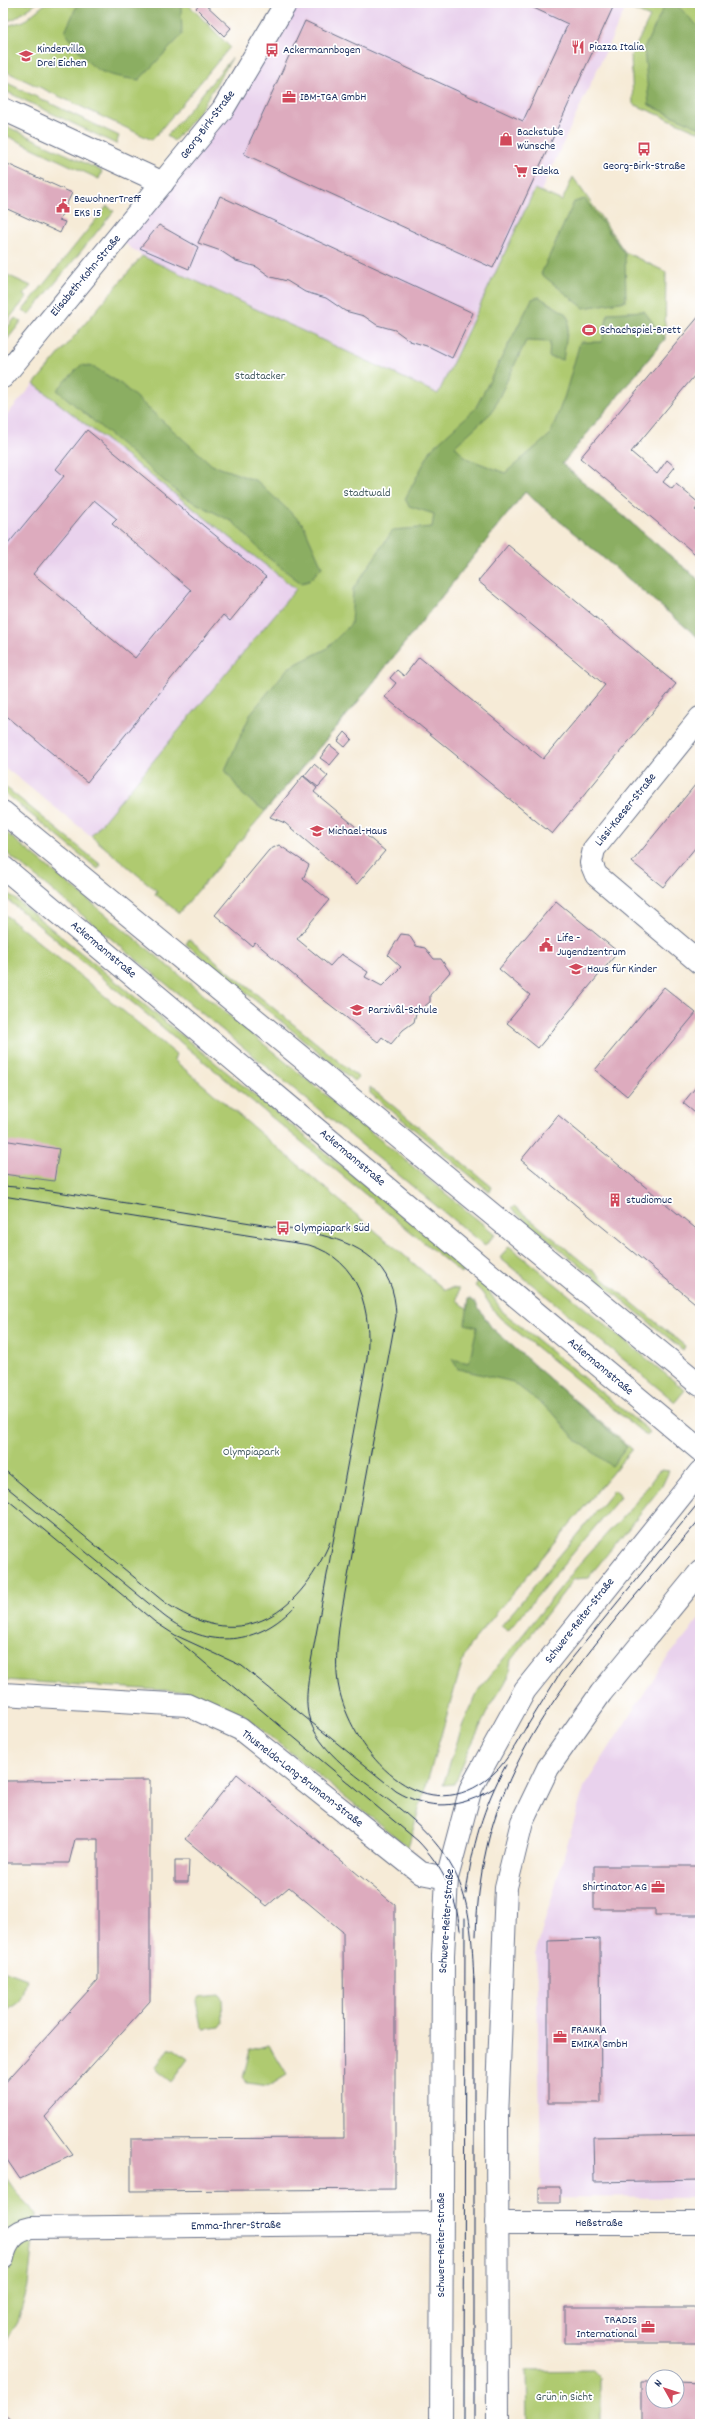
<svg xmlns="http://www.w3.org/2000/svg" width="703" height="2427" font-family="Dekko,sans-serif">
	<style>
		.built { fill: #e9d2ed }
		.green { fill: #afca70; stroke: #657c67 }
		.forest { fill: #8bae62; stroke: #536e60 }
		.building { fill: #ddabbe; fill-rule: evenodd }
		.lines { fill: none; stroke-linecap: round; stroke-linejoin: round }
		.street-casing { stroke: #687188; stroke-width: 24 }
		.secondary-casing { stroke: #687188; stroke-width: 24 }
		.street { stroke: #fff; stroke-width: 22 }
		.secondary { stroke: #fff; stroke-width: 22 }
		.tram { stroke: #1b2f5e; stroke-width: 1 }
		.labels { text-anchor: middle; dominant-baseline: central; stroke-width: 3.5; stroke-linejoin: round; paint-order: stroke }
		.poi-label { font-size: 12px; fill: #1b2f5e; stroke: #fff; text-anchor: start }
		.street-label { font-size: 12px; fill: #1b2f5e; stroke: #fff }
		.park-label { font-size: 12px; fill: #475e63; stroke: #fff }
	</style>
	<rect width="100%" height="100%" fill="#fff"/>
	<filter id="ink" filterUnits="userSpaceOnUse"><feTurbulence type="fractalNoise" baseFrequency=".025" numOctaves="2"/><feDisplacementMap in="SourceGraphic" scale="8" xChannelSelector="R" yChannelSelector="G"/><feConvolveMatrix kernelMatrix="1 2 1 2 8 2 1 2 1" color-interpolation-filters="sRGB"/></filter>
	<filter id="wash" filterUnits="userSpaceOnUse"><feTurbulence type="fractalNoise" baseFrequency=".012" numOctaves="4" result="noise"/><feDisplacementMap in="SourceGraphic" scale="16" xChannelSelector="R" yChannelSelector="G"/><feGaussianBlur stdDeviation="0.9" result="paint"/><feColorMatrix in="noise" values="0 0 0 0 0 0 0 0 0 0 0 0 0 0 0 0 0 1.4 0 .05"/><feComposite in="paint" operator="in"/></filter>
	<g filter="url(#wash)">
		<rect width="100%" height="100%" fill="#f6ebd7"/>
		<!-- built -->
		<path class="built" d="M288,3H628L541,191L535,189L438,394L142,256L120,240Z
			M34,384L296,589L91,836L3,766V419Z
			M700,1618V2198L542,2197L536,1951L584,1787L664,1662Z"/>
		<!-- green -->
		<path class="green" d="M3,3H37L14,19L3,22Z
			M46,3H187L230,47L152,140L3,70V27L24,21Z
			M628,3H700V132L633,104L631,56L650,17L626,7Z
			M232,58L199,112L174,141L167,136Z
			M3,81L119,136L116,144L3,90Z
			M4,125L102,171L99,179L3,134Z
			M573,177L625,252L666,272L665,339L562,464L700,581V639L525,492L352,709L179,913L155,894L157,891L91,836L296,589L34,384L142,256L438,394L535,189L562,201Z
			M107,206L114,211L29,315L23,310Z
			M3,273L31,286L23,295L27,297L3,326Z
			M15,318L21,322L3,345V333Z
			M3,785L101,865L98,869L3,792Z
			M3,830L495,1234L485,1246L3,850Z
			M3,889L466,1268L462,1274L3,896Z
			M3,913L176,1054L174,1060L445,1290L451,1288L459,1289L457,1300L632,1449L470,1645L464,1657L408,1847L242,1714L191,1692L3,1680Z
			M189,939L358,1077L354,1081L186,944Z
			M370,1087L492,1187L490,1192L370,1093Z
			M514,1206L685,1346L683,1350L511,1209Z
			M509,1246L685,1390L675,1402L500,1258Z
			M479,1280L486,1287L503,1312L650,1432L647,1436L500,1318C490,1308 486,1294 475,1286Z
			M662,1470L669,1471L662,1486L588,1578L574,1579L511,1660L508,1678L488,1710L466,1756L455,1784L443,1785L463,1724L480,1688L586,1556L633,1506L658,1472Z
			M614,1490L621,1496L508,1631L501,1626Z
			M3,1970L27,1979L20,2001L3,2014Z
			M219,1995L222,1998L223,2023L220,2027L204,2029L201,2026L196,2001L199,1997Z
			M269,2045L287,2075L269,2086L247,2083L243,2078L250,2050Z
			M173,2048L188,2059L171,2082L157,2071L156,2068L168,2049Z
			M3,2175L18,2195L36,2213L28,2286L18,2321L3,2347Z
			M592,2370L600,2378V2424H528L527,2371Z"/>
		<!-- forest -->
		<path class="forest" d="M78,3H177L181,6L182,35L139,80C92,74 92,68 65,32Z
			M666,3H675L700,28V128L649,105L644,48Z
			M585,199L625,254L626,301L584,308L541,274L574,202Z
			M539,297L565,313L569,320L563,360L549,357L550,342L526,341L492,412L455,446L466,458L505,473L550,435L565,395L580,342H602L608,313L644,311L665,339L562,464L700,581V639L525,492L352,709L265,811L243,795L225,770L251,713L288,668L326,649L351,624L353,589L393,530L432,527L434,514L409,506L405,499L432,448L475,409L532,299Z
			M81,365L94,367L121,384L212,465L257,481L303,524L322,567L309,581L301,583L266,556L233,522L182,496L57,390Z
			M469,1298L475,1302L491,1327L627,1447L612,1466L575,1439L553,1413L513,1382L458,1369L452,1359L469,1363L477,1327L465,1324Z"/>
		<g id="blocks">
			<!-- building -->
			<path class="building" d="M200,3H204L231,28L224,36L196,8Z
				M523,3H615L493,268L244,154L305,21L523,121L568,24Z
				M3,162L72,193L59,220L65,222L60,233L3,207Z
				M220,196L473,313L452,358L430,347L410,341L395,330L377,325L364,316L345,311L326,298L305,292L287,281L271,277L257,267L236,261L221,251L198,243Z
				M159,225L198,247L189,269L140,248Z
				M700,315V369L631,452L657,474L667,460L675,467L663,482L672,489L676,484L700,504L695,510L700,514V558L580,458Z
				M87,430L266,577L230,621L223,615L87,782L3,713V550L64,476L56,469ZM94,500L117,519L112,524L191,590L135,658L33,574Z
				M508,545L676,684L552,834L385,697L396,683L390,678L397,670L404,676L419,657L543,759L605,685L478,581Z
				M345,732L352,739L345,747L338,741Z
				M330,745L340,753L330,765L320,758Z
				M314,764L328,776L318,787L304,776Z
				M303,776L317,788L314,792L385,851L357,884L285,823L270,817Z
				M700,779V842L663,887L632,862Z
				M279,845L309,865L303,879L329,900L297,939L330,966L341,954L368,972L365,977L382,986L401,967L388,955L401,934L409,935L416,946L425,948L434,959H441L450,972L430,995V1002L416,1013L414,1022L403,1030L391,1044L382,1037L378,1042L311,990L255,942L252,946L215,915L269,850Z
				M556,901L618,952L538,1048L507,1023L530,995L499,969Z
				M664,987L696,1013L627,1096L595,1070Z
				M700,1082V1117L683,1103Z
				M558,1115L700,1232V1307L521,1160Z
				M3,1140L59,1149L54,1181L3,1174Z
				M237,1774L395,1905V2189L131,2191V2139L344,2138L343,1932L289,1887L267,1906L185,1839Z
				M150,1780V2001L45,2117L73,2155L20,2179L3,2154V2085L98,1980V1839H75L69,1863H3V1781Z
				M175,1860H189L188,1882H175Z
				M594,1866H700V1915H655V1909H594Z
				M600,1939L601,2103H548V1941Z
				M700,2135V2180L594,2182L593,2137Z
				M539,2187H560V2203H539Z
				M565,2307H700V2343H565Z
				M641,2382H653V2401H677V2382L700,2383V2424H641Z
				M3,2413L15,2424H3Z"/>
		</g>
	</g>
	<g filter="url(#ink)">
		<use href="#blocks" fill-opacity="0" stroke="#687188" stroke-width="1"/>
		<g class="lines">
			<!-- street casing -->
			<g class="street-casing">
				<path id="street" d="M3,109L163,183
					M3,377L223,109L286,3
					M700,718L594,849L591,863L596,875L700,963
					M3,1694L187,1705L240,1729L421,1873L447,1878
					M497,2223H700
					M3,2258C6,2242 15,2231 31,2228L441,2223"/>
			</g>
			<!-- secondary casing -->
			<g class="secondary-casing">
				<path id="secondary" d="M3,812L700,1385
					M3,867L700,1450
					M441,2424L443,1955L447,1878L471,1788L525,1690L700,1472
					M498,2424L497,2118L506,1887L522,1822L548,1768L601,1693L700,1572"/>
			</g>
			<!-- street -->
			<use href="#street" class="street"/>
			<!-- secondary -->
			<use href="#secondary" class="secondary"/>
			<!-- tram -->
			<path class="tram" d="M3,1186L39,1189L313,1233C360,1244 395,1262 396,1316L340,1620C337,1644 334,1669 340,1693C355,1753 421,1829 486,1780C505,1766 516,1744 528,1724
				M3,1196L309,1245C360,1260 372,1311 367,1358L310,1667C308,1685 304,1704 310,1721C323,1758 371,1785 400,1809C419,1824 437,1842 449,1862C472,1899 472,1941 474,1983
				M3,1469L163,1601C237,1654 297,1619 330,1542
				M3,1484L164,1616C208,1650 259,1646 296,1605
				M3,1496L155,1622L175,1635L242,1666L396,1791C429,1811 461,1809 494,1788
				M175,1638L418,1841C443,1867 456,1895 460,1930
				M526,1728L560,1673L700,1501
				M466,1894C472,1846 483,1807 506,1765
				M476,1936C477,1901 481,1868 490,1834C523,1713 622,1614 700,1519
				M464,2424L465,1918
				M474,2424V1978"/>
		</g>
	</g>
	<!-- icons -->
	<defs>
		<g id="restaurant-bare" transform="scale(1.08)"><path d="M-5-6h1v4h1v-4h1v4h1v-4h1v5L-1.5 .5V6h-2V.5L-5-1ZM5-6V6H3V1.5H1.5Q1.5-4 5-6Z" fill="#d1495b" stroke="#fff" stroke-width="2.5" paint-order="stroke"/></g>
		<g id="bus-bare" transform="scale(1.08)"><path d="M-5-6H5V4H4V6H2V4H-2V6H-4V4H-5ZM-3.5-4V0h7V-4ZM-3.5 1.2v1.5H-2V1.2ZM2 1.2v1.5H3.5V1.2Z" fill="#d1495b" stroke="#fff" stroke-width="2.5" paint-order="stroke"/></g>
		<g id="school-bare" transform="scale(1.08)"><path d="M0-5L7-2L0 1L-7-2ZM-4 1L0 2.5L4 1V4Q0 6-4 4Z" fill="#d1495b" stroke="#fff" stroke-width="2.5" paint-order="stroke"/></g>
		<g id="office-bare" transform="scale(1.08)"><path d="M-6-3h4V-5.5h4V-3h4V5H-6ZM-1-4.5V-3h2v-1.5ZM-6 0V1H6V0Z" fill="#d1495b" stroke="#fff" stroke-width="2.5" paint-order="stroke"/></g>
		<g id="shop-bare" transform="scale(1.08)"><path d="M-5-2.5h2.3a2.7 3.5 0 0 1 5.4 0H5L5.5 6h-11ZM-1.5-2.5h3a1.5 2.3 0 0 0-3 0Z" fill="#d1495b" stroke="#fff" stroke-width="2.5" paint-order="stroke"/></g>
		<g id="supermarket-bare" transform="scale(1.08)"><path d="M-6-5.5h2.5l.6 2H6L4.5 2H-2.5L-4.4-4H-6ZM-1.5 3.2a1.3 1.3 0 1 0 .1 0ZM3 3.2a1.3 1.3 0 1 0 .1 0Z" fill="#d1495b" stroke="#fff" stroke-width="2.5" paint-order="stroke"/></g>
		<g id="civic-bare" transform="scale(1.08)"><path d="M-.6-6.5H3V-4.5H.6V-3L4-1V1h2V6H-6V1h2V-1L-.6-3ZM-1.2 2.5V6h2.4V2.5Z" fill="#d1495b" stroke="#fff" stroke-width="2.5" paint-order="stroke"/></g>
		<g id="stadium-bare" transform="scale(1.08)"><path d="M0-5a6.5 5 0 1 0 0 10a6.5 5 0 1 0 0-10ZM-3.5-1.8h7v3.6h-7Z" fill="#d1495b" stroke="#fff" stroke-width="2.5" paint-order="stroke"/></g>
		<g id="building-bare" transform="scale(1.08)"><path d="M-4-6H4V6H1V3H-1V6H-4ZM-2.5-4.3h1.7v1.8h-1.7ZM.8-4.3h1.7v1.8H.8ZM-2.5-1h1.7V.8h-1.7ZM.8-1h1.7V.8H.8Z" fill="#d1495b" stroke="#fff" stroke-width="2.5" paint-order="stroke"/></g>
	</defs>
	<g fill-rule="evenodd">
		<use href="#restaurant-bare" x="578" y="47"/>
		<use href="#bus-bare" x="272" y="50"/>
		<use href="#school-bare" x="26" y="56"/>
		<use href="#office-bare" x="289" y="97"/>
		<use href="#shop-bare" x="506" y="139"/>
		<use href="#bus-bare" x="644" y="149"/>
		<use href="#supermarket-bare" x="521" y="171"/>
		<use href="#civic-bare" x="63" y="206"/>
		<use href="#stadium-bare" x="589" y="330"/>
		<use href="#school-bare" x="317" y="831"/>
		<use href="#civic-bare" x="546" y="945"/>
		<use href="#school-bare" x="576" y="969"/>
		<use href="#school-bare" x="357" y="1010"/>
		<use href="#building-bare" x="615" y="1200"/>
		<use href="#bus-bare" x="283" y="1228"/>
		<use href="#office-bare" x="658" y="1887"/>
		<use href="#office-bare" x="560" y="2037"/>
		<use href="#office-bare" x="648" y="2327"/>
	</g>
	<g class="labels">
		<!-- poi labels -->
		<g class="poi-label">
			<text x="589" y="47">Piazza Italia</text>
			<text x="37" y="49">Kindervilla<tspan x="37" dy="14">Drei Eichen</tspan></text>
			<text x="283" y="50">Ackermannbogen</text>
			<text x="300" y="97">IBM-TGA GmbH</text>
			<text x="517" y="132">Backstube<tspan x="517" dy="14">Wünsche</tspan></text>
			<text x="644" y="166" text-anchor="middle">Georg-Birk-Straße</text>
			<text x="532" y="171">Edeka</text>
			<text x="74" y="199">BewohnerTreff<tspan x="74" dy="14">EKS 15</tspan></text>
			<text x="600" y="330">Schachspiel-Brett</text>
			<text x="328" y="831">Michael-Haus</text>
			<text x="557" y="938">Life -<tspan x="557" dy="14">Jugendzentrum</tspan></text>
			<text x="587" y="969">Haus für Kinder</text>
			<text x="368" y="1010">Parzivâl-Schule</text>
			<text x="626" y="1200">studiomuc</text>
			<text x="294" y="1228">Olympiapark Süd</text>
			<text x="647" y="1887" text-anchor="end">Shirtinator AG</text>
			<text x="571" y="2030">FRANKA<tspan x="571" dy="14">EMIKA GmbH</tspan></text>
			<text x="637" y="2320" text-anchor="end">TRADIS<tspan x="637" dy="14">International</tspan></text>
		</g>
		<!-- street labels -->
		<g class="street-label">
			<text transform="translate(208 125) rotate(-53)">Georg-Birk-Straße</text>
			<text transform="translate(86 276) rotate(-50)">Elisabeth-Kohn-Straße</text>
			<text transform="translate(626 810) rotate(-51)">Lissi-Kaeser-Straße</text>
			<text transform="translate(103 950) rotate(40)">Ackermannstraße</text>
			<text transform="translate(352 1158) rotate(40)">Ackermannstraße</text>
			<text transform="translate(600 1367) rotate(40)">Ackermannstraße</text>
			<text transform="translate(580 1621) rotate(-52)">Schwere-Reiter-Straße</text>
			<text transform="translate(302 1779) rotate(38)">Thusnelda-Lang-Brumann-Straße</text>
			<text transform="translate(447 1921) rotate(-86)">Schwere-Reiter-Straße</text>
			<text x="599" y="2223">Heßstraße</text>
			<text transform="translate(236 2226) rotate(-1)">Emma-Ihrer-Straße</text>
			<text transform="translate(441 2245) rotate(-90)">Schwere-Reiter-Straße</text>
		</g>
		<!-- park labels -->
		<g class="park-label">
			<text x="260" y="376">Stadtacker</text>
			<text x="367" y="493">Stadtwald</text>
			<text x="251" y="1452">Olympiapark</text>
			<text x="564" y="2397">Grün in Sicht</text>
		</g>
	</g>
	<!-- margin -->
	<rect width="703" height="2427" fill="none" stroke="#fff" stroke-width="16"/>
	<!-- north arrow -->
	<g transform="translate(665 2389) rotate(309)"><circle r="19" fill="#ffffff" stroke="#a4acbf"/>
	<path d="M0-3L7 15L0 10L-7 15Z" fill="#d1495b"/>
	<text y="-6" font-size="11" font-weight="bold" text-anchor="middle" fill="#1b2f5e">N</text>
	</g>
</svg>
